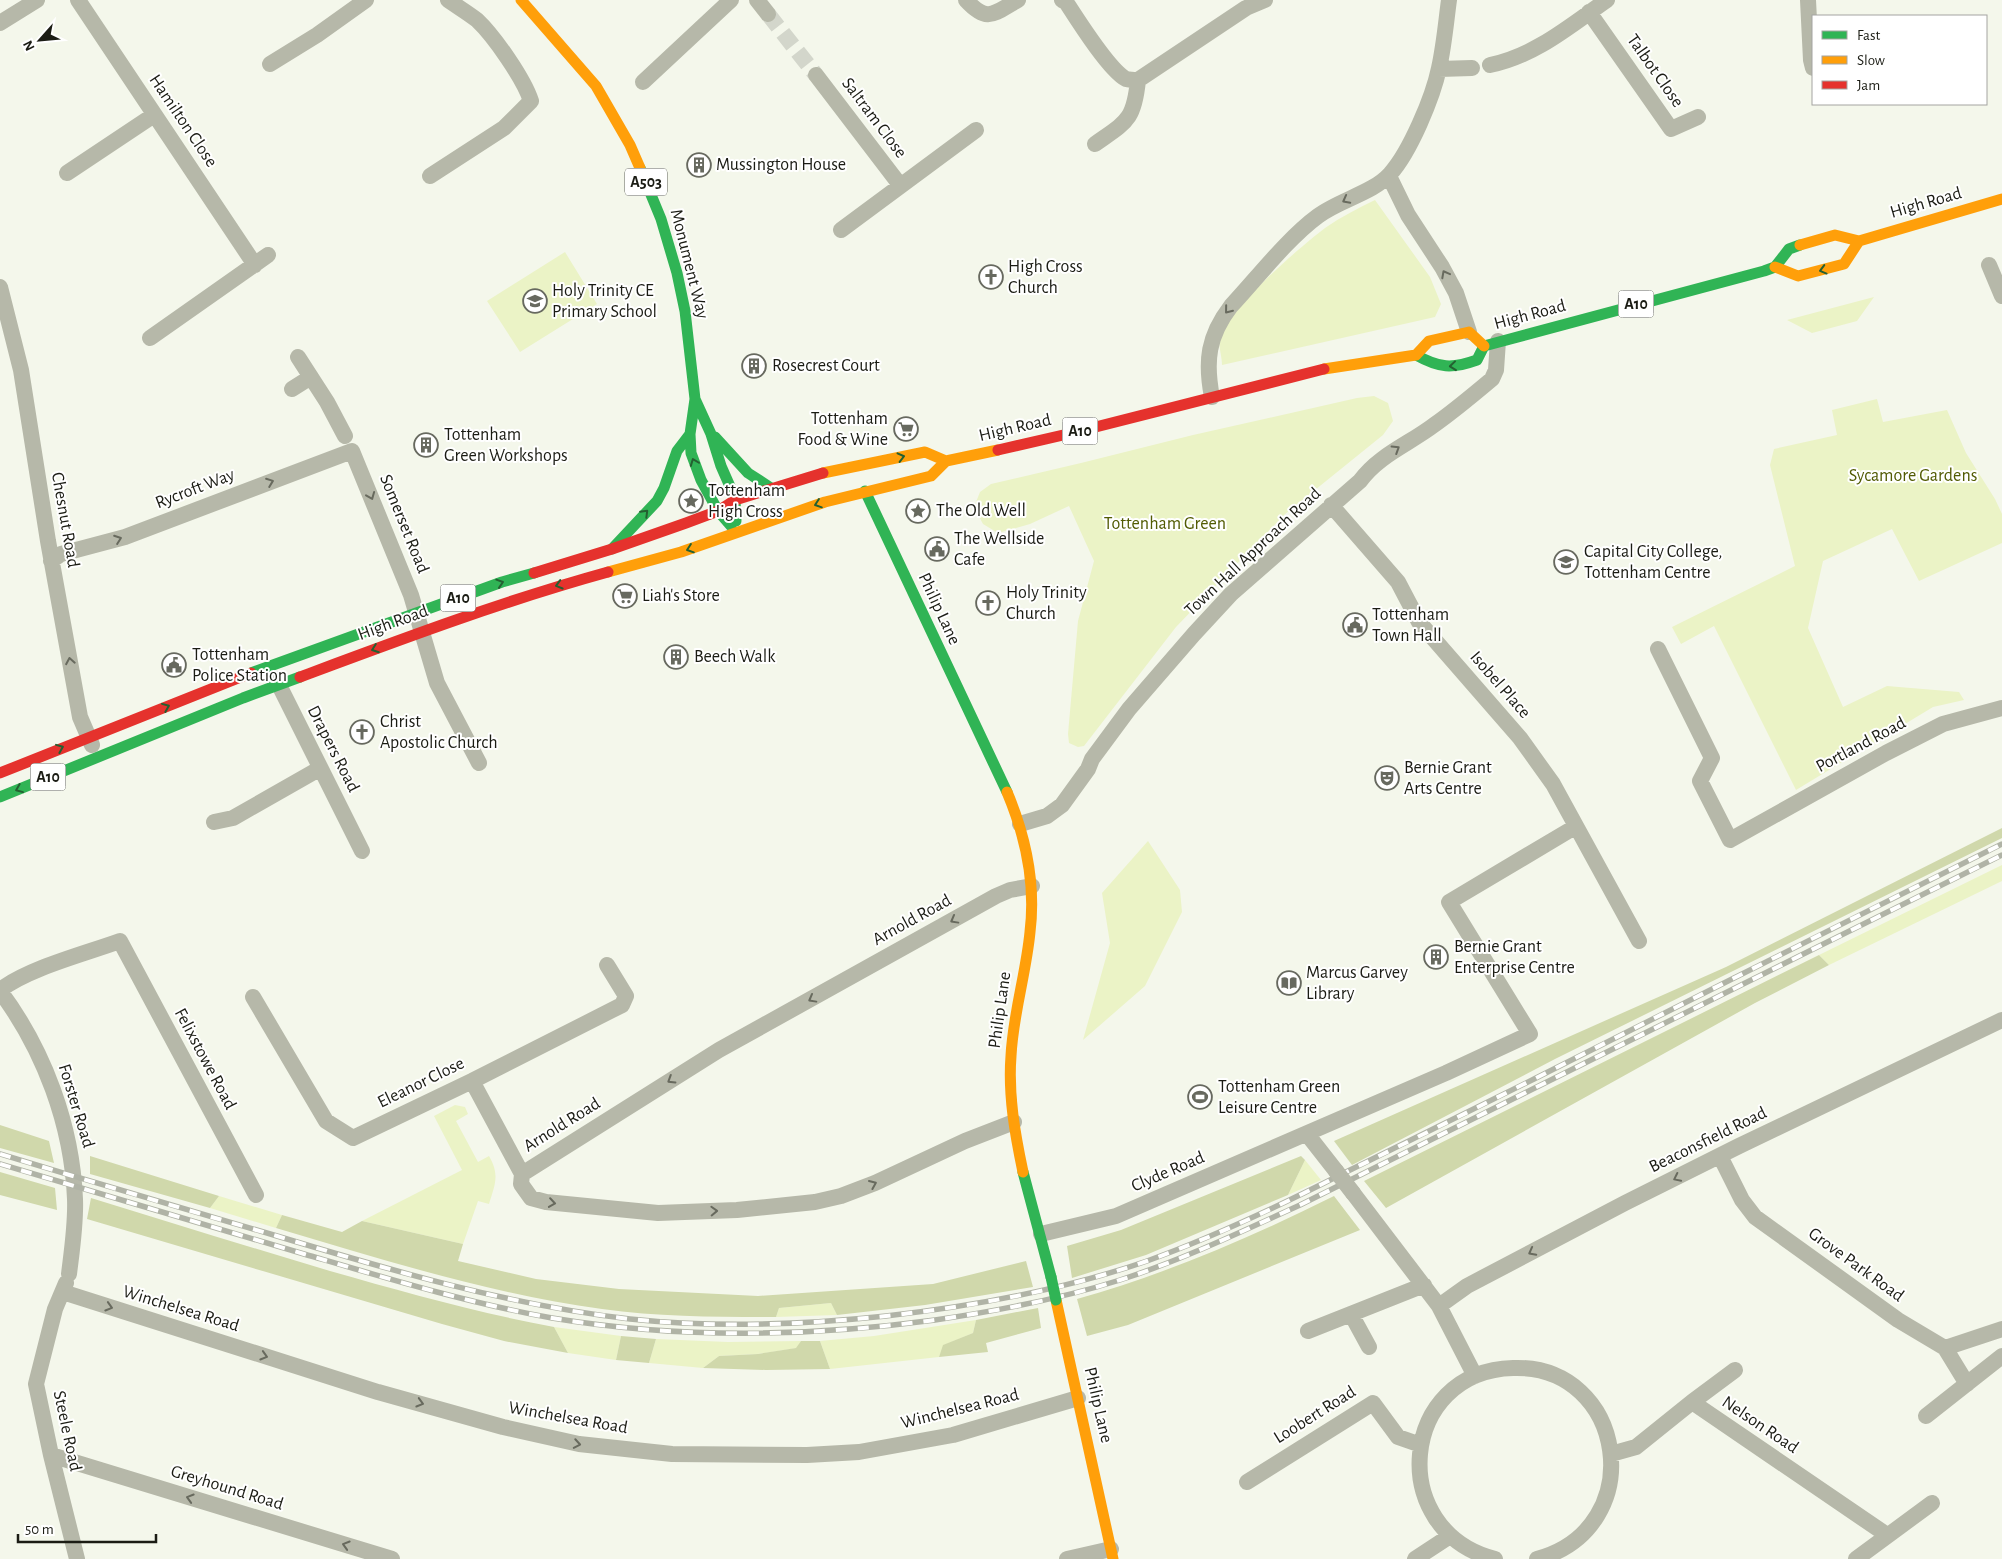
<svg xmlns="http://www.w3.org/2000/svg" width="2002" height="1559" font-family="'Alegreya Sans',sans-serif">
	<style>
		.green { fill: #ebf3c6 }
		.forest { fill: #d0d8ab }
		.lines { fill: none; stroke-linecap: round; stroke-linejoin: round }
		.street-tunnel { stroke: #d3d6cb; stroke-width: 16; stroke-dasharray: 16 8; stroke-linecap: butt }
		.street { stroke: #b6b8a9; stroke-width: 16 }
		.fast { stroke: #30b455; stroke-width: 11 }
		.slow { stroke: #ff9f0a; stroke-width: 11 }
		.jam { stroke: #e5322d; stroke-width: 11 }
		.rail-casing { stroke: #b0b3a6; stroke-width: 5.5 }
		.rail { stroke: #fff; stroke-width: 4; stroke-dasharray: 11; stroke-linecap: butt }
		.street-bridge { stroke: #b6b8a9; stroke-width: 16 }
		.fast-bridge { stroke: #30b455; stroke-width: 11 }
		.oneway { stroke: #686a5e }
		.oneway2 { stroke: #246031 }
		.labels { text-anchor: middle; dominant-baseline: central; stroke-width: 4; stroke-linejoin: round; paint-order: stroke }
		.shield { fill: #fff; stroke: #5f605a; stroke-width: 1 }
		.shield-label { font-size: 16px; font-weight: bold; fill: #1b1c14 }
		.street-label { font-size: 18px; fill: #1b1c14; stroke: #fff }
		.poi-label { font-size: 18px; fill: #1b1c14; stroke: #fff; text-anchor: start }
		.park-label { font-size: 18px; fill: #525b03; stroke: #fff }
	</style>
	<rect width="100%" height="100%" fill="#f4f7eb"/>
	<!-- green -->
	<path class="green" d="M1375,200L1430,277L1441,304L1435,317L1222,365C1222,357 1218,345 1220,338C1228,309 1300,247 1325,228C1341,217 1358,208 1375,200Z
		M565,252L597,304L520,352L487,301Z
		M1874,297L1857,321L1812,333L1787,320Z
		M1374,396L1388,403L1393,421L1383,435L1284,515L1176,627L1084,746L1078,747L1069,743L1068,734L1078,621L1094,561L1069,506L1030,524L998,533L983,524L974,507L980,492L991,484L1081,463L1193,435L1357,398Z
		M1877,399L1883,422L1947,410L1966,453L1995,499L2002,514V543L1919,581L1892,529L1823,561L1808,628L1843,707L1887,686L1959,692L1964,700L1933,707L1796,790L1714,626L1681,644L1672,627L1795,566L1770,465L1774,449L1837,435L1832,410Z
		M1148,841L1180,890L1182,912L1145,986L1083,1040L1110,943L1102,893Z
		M2002,865V881L1829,965L1819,955Z
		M455,1105L465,1107L468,1114L456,1121L478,1162L489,1156C500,1175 495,1184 489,1204L478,1201L463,1244L362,1221L462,1170L434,1116Z
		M1305,1160L1321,1180L1288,1195Z
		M219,1196L282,1215L276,1228L210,1208Z
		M831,1303L837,1315L776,1317L779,1308Z
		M976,1320L973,1333L944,1345L939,1357L830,1369L820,1341L874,1336Z
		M554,1327L621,1336L616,1360L568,1353Z
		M656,1339L728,1342L801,1341L797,1348L758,1354L719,1356L703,1368L649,1363Z"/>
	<!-- forest -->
	<path class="forest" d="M2002,828V838L1555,1059L1352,1165L1334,1141L1726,967Z
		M1819,955L1829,965L1755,1003L1386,1208L1364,1181Z
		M0,1125L49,1141L54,1163L0,1148Z
		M90,1156L219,1196L210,1208L90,1174Z
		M1301,1156L1305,1160L1288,1195L1146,1255L1072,1278L1067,1246L1121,1230Z
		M0,1172L55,1188L57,1210L0,1195Z
		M1334,1196L1360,1230L1128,1325L1087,1336L1077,1299C1166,1274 1252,1237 1334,1196Z
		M91,1198C171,1223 250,1247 330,1271C404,1292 478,1313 554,1327L568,1353L504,1341L442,1324L87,1219Z
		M282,1215L342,1232L362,1221L463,1244L458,1261L536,1279L619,1289L758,1296L933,1284L1026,1261L1033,1287L925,1305L837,1315L831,1303L779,1308L776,1317C718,1317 660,1317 602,1309C491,1294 384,1260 276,1228Z
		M1038,1308L1041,1328L986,1343L988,1352L939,1357L943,1345L973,1333L976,1320Z
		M621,1336L656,1339L649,1363L616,1360Z
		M801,1341H820L830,1369L766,1370L703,1368L719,1356L758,1354L796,1348Z"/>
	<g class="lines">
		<!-- street-tunnel -->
		<path class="street-tunnel" d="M768,14L816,75"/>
		<!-- street -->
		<path class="street" d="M78,0L255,265
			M757,0L768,14
			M966,0C988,24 994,13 1018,0
			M1062,0L1066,2C1077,19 1109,70 1126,79C1130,80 1134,80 1138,80L1246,8L1265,0
			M1808,0L1811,60L1813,68
			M1589,12L1671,129L1698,117
			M0,23L37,0
			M270,64L317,35L366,0
			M1490,65C1535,56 1571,25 1607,0
			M1439,69L1472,68
			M816,75L900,185
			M643,82L731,0
			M1095,144C1126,122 1134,121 1138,80
			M67,173L154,115
			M430,176L504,128L531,101C524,79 494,36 477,20C468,13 458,7 448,0
			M1389,176L1408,215L1442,267L1456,293L1469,332
			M841,230L976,130
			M1989,265L2002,296
			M0,287L21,370L48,541L80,717L92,745
			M150,338L268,255
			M298,357L327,402L345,436
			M292,389L311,377
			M1212,397C1205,361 1208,336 1231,306C1257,278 1288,238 1318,216C1339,200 1373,193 1390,174C1410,152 1433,97 1439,68C1444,46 1446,22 1449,0
			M1331,505L1398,582L1419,622L1520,738L1553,784L1639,941
			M51,561L61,554L125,537L352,451L411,595L437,683L479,763
			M1658,649L1712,758L1700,781L1730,840L1886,753L1943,724L2002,708
			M276,679L362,851
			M214,822L233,818L319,769
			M1020,824L1047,816L1062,805L1088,769L1092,759L1129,709L1194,634L1231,594L1360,481C1379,455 1409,444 1434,425C1454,411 1473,395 1492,379L1496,370L1498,341
			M0,990C29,968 84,954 120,941L256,1195
			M0,991C44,1050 72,1125 75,1199C76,1224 72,1249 69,1274
			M253,997L326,1121L353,1138L472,1081L622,1005L626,996L607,965
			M472,1081L522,1174
			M1014,1122L965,1141L875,1183L841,1196L815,1202L737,1210L658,1213L546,1202L531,1198L521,1184L522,1174L719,1050L996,896L1010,890L1032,886
			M1307,1134L1336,1171
			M1720,1156L1742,1200L1755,1217L1898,1320L1945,1348L2002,1329
			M1353,1193L1439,1306L1475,1376
			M1041,1234L1116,1216L1446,1073L1530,1034L1449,902L1575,827
			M66,1283L55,1309L36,1384L51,1455L77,1559
			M63,1292L378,1392L503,1427L579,1444L672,1454L807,1455L859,1452L953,1435L1078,1398
			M1439,1306L1467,1286L1625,1203L1739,1146L2002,1020
			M1351,1314L1369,1347
			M1308,1331L1424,1285
			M1945,1348L1967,1384
			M1692,1402L1735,1370
			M1926,1416L2002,1356
			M1611,1454L1636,1447L1692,1402L1887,1535
			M51,1455L392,1559
			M1247,1482L1373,1403L1398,1437L1421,1445
			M1067,1559L1111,1549
			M1415,1559L1450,1536
			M1495,1559C1385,1531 1399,1371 1513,1368C1626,1364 1651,1528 1537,1559
			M1856,1559L1932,1503"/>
		<!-- fast -->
		<path class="fast" d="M640,168L661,219L677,273L685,311L695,399L690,434L691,453L701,480L718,511L731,526
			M1484,346L1764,271L1775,267L1789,249L1800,245
			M1416,355C1439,368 1452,369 1477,360L1484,346
			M695,399L711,434L721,466L732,491L735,500L736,521
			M715,437L748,473L771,488
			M865,491L1007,792
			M612,549L657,501L664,488L677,451L690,434
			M251,673L502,582L534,573
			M0,797L243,698L300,677
			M1023,1172L1051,1277"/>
		<!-- slow -->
		<path class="slow" d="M521,0L596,86L630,145L640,168
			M1800,245L1835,235L1859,241L2002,199
			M1775,267L1798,276L1844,264L1859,241
			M1324,369L1416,355L1429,341L1469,332L1484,346
			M823,473L925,452L946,461
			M608,572L681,552L825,502L931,476L946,461L998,450
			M1007,792C1026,837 1036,883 1030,932C1026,974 1013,1014 1011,1056C1008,1095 1015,1134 1023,1172
			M1056,1300L1113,1559"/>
		<!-- jam -->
		<path class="jam" d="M998,450L1072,433L1324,369
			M534,573L612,549L686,523L718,511L735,500L823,473
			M300,677C402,639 503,601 608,572
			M0,773L251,673"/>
		<!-- rail casing -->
		<g class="rail-casing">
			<path id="rail" d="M0,1154C92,1182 184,1209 277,1236C393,1271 509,1305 630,1319C715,1328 801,1325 886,1316C975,1306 1063,1290 1147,1261C1214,1237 1279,1206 1342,1174C1406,1143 1470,1111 1534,1079C1690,1000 1845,922 2002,844
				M0,1164C101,1194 203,1224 304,1254C386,1278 468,1303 552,1318C679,1339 808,1337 935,1320C997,1311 1060,1299 1120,1280C1182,1260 1241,1232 1300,1205L2002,855"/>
		</g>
		<!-- rail -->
		<use href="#rail" class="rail"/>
		<!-- street-bridge -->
		<path class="street-bridge" d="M1336,1171L1353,1193"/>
		<!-- fast-bridge -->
		<path class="fast-bridge" d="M1051,1277L1056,1300"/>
	</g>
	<!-- one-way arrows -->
	<defs><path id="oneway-chevron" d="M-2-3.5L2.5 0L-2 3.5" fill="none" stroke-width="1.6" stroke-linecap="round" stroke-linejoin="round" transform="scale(1.25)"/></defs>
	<g class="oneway">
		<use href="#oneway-chevron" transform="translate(1346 200) rotate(152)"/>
		<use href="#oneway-chevron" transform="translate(1445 274) rotate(-118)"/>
		<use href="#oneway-chevron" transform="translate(1228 310) rotate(129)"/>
		<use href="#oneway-chevron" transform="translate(1396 449) rotate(-32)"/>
		<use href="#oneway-chevron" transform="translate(270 482) rotate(-21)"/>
		<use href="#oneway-chevron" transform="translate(371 496) rotate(68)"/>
		<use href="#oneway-chevron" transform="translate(118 539) rotate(-20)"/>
		<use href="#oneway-chevron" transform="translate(70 661) rotate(-100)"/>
		<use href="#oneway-chevron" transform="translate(954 920) rotate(151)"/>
		<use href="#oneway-chevron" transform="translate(812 999) rotate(151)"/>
		<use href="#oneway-chevron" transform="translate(671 1080) rotate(148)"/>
		<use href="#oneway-chevron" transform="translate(1677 1178) rotate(154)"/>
		<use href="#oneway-chevron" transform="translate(873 1184) rotate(-23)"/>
		<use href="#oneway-chevron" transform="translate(552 1203) rotate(8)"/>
		<use href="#oneway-chevron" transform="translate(714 1211) rotate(-2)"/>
		<use href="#oneway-chevron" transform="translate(1532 1252) rotate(152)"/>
		<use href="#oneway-chevron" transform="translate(109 1307) rotate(17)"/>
		<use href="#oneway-chevron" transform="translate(264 1356) rotate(17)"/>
		<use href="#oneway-chevron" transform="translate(420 1403) rotate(16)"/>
		<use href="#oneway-chevron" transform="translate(577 1444) rotate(10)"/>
		<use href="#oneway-chevron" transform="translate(190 1498) rotate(-163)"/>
		<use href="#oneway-chevron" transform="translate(346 1545) rotate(-163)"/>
	</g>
	<g class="oneway2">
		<use href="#oneway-chevron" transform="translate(1823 270) rotate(165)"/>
		<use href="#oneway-chevron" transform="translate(1453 366) rotate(174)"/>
		<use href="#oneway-chevron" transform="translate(901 457) rotate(-14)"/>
		<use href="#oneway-chevron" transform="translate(694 462) rotate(-111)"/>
		<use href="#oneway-chevron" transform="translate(818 504) rotate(161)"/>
		<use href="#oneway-chevron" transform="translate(645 513) rotate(-45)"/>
		<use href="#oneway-chevron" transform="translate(690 549) rotate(161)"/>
		<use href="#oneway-chevron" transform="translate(500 583) rotate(-18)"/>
		<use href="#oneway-chevron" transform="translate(559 585) rotate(164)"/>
		<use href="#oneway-chevron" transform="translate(375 649) rotate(160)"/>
		<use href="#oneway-chevron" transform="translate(166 707) rotate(-22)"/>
		<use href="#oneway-chevron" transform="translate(60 748) rotate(-22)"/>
		<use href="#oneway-chevron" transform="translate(19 789) rotate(158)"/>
	</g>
	<!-- icons -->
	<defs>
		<g id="building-ring" transform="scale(1.25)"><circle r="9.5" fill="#fff" stroke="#67695f" stroke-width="1.5"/><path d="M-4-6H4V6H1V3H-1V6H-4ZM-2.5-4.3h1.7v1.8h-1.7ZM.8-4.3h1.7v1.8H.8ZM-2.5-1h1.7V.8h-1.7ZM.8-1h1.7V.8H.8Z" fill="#67695f"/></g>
		<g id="church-ring" transform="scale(1.25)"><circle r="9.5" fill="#fff" stroke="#67695f" stroke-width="1.5"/><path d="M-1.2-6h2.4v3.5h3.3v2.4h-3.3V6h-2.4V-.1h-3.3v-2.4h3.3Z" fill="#67695f"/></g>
		<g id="school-ring" transform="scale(1.25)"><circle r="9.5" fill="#fff" stroke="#67695f" stroke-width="1.5"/><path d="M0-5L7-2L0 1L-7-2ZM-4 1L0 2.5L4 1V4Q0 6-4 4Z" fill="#67695f"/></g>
		<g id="supermarket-ring" transform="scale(1.25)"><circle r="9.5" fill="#fff" stroke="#67695f" stroke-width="1.5"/><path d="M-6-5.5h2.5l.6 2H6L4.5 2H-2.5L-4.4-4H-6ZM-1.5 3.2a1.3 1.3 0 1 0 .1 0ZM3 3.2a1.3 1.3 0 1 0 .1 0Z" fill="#67695f"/></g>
		<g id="sight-ring" transform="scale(1.25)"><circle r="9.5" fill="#fff" stroke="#67695f" stroke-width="1.5"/><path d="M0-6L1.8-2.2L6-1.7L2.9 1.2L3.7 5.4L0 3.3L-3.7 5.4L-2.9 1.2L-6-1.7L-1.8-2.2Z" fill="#67695f"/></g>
		<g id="civic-ring" transform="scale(1.25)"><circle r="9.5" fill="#fff" stroke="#67695f" stroke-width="1.5"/><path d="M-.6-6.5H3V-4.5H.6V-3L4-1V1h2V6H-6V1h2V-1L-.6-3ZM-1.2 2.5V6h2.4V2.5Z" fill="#67695f"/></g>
		<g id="university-ring" transform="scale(1.25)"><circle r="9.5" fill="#fff" stroke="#67695f" stroke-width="1.5"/><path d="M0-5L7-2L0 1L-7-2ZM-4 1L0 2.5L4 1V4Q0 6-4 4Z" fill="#67695f"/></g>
		<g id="theatre-ring" transform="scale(1.25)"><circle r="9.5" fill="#fff" stroke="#67695f" stroke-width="1.5"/><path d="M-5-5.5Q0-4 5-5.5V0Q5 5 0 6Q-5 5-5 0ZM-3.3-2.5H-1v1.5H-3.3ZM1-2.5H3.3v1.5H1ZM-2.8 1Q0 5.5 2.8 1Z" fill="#67695f"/></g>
		<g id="library-ring" transform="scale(1.25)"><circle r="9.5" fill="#fff" stroke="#67695f" stroke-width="1.5"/><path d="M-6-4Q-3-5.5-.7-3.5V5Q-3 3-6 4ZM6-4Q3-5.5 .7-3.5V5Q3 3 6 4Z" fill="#67695f"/></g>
		<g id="stadium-ring" transform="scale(1.25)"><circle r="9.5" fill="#fff" stroke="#67695f" stroke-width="1.5"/><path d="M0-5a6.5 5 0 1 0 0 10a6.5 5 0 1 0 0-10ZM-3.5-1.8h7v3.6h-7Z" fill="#67695f"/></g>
	</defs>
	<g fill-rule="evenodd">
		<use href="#building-ring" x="699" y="165"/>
		<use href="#church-ring" x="991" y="277"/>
		<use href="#school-ring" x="535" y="301"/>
		<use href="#building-ring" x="754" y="366"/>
		<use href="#supermarket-ring" x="906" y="429"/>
		<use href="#building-ring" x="426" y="445"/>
		<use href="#sight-ring" x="691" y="501"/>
		<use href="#sight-ring" x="918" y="511"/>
		<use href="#civic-ring" x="937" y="549"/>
		<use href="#university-ring" x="1566" y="562"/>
		<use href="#supermarket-ring" x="625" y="596"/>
		<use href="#church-ring" x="988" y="603"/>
		<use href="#civic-ring" x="1355" y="625"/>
		<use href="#building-ring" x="676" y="657"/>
		<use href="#civic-ring" x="174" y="665"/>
		<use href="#church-ring" x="362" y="732"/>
		<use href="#theatre-ring" x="1387" y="778"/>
		<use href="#building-ring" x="1436" y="957"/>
		<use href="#library-ring" x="1289" y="983"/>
		<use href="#stadium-ring" x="1200" y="1097"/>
	</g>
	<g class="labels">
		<!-- shield labels -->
		<g class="shield">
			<rect x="625" y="168.5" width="42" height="27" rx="4"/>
			<rect x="1618.5" y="290.5" width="35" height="27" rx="4"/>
			<rect x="1062.5" y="417.5" width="35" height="27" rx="4"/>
			<rect x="440.5" y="584.5" width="35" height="27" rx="4"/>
			<rect x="30.5" y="763.5" width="35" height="27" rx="4"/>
		</g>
		<g class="shield-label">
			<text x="646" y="182">A503</text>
			<text x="1636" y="304">A10</text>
			<text x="1080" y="431">A10</text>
			<text x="458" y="598">A10</text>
			<text x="48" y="777">A10</text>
		</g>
		<!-- street labels -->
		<g class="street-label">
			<text transform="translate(1655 71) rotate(55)">Talbot Close</text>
			<text transform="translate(874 118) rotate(53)">Saltram Close</text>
			<text transform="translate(183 121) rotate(56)">Hamilton Close</text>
			<text transform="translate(1926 203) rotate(-16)">High Road</text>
			<text transform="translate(689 264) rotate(76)">Monument Way</text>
			<text transform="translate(1530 315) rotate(-15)">High Road</text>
			<text transform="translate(1015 428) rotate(-13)">High Road</text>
			<text transform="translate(195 489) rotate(-21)">Rycroft Way</text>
			<text transform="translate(65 520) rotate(80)">Chesnut Road</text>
			<text transform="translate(404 524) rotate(68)">Somerset Road</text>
			<text transform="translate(1253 552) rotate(-43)">Town Hall Approach Road</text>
			<text transform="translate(939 609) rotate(65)">Philip Lane</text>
			<text transform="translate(393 623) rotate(-20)">High Road</text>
			<text transform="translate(1500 685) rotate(49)">Isobel Place</text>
			<text transform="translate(1861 745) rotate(-28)">Portland Road</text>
			<text transform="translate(333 749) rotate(63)">Drapers Road</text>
			<text transform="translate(912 920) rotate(-29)">Arnold Road</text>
			<text transform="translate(1000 1010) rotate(-82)">Philip Lane</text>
			<text transform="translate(205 1059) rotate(62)">Felixstowe Road</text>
			<text transform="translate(421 1083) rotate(-26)">Eleanor Close</text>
			<text transform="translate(76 1106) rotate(73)">Forster Road</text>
			<text transform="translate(562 1125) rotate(-32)">Arnold Road</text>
			<text transform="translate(1708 1140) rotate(-26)">Beaconsfield Road</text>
			<text transform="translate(1168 1172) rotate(-23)">Clyde Road</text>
			<text transform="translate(1856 1265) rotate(36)">Grove Park Road</text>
			<text transform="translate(181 1309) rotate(17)">Winchelsea Road</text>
			<text transform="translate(1098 1405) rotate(77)">Philip Lane</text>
			<text transform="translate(960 1409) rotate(-14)">Winchelsea Road</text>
			<text transform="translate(1315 1415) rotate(-32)">Loobert Road</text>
			<text transform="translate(568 1418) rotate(10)">Winchelsea Road</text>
			<text transform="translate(1760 1425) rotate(34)">Nelson Road</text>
			<text transform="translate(67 1431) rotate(78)">Steele Road</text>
			<text transform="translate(227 1488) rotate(17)">Greyhound Road</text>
		</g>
		<!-- poi labels -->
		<g class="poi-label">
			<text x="716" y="165">Mussington House</text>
			<text x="1008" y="267">High Cross<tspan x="1008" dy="21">Church</tspan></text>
			<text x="552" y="291">Holy Trinity CE<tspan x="552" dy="21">Primary School</tspan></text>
			<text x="772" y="366">Rosecrest Court</text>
			<text x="888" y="419" text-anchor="end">Tottenham<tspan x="888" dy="21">Food &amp; Wine</tspan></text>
			<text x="444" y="435">Tottenham<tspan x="444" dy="21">Green Workshops</tspan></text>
			<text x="708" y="491">Tottenham<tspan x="708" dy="21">High Cross</tspan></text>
			<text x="936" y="511">The Old Well</text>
			<text x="954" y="539">The Wellside<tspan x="954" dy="21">Cafe</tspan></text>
			<text x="1584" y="552">Capital City College,<tspan x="1584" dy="21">Tottenham Centre</tspan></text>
			<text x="1006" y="593">Holy Trinity<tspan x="1006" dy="21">Church</tspan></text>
			<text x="642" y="596">Liah's Store</text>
			<text x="1372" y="615">Tottenham<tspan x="1372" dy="21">Town Hall</tspan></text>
			<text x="192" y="655">Tottenham<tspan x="192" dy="21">Police Station</tspan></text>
			<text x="694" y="657">Beech Walk</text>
			<text x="380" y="722">Christ<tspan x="380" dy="21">Apostolic Church</tspan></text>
			<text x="1404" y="768">Bernie Grant<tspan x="1404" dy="21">Arts Centre</tspan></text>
			<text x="1454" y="947">Bernie Grant<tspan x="1454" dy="21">Enterprise Centre</tspan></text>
			<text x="1306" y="973">Marcus Garvey<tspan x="1306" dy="21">Library</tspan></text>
			<text x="1218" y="1087">Tottenham Green<tspan x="1218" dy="21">Leisure Centre</tspan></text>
		</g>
		<!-- park labels -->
		<g class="park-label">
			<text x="1913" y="476">Sycamore Gardens</text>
			<text x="1165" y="524">Tottenham Green</text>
		</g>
	</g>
	<!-- legend -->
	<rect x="1812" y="15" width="175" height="90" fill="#ffffff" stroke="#a4a4a1"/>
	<rect x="1822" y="31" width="25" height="8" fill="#30b455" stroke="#a4a4a1"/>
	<text x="1857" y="40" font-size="15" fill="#1b1c14">Fast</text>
	<rect x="1822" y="56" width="25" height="8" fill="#ff9f0a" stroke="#a4a4a1"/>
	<text x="1857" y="65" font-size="15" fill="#1b1c14">Slow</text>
	<rect x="1822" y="81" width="25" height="8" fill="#e5322d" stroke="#a4a4a1"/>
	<text x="1857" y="90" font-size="15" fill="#1b1c14">Jam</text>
	<!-- north arrow -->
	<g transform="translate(40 40) rotate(243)" stroke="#ffffff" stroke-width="4" paint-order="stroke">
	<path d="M0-4L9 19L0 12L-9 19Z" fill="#1b1c14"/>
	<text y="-8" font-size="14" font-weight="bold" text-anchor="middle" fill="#1b1c14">N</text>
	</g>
	<!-- scale -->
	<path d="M18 1534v8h138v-8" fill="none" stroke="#1b1c14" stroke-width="2.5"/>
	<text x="25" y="1534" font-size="15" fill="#1b1c14" stroke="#ffffff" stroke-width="4" paint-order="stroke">50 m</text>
</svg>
